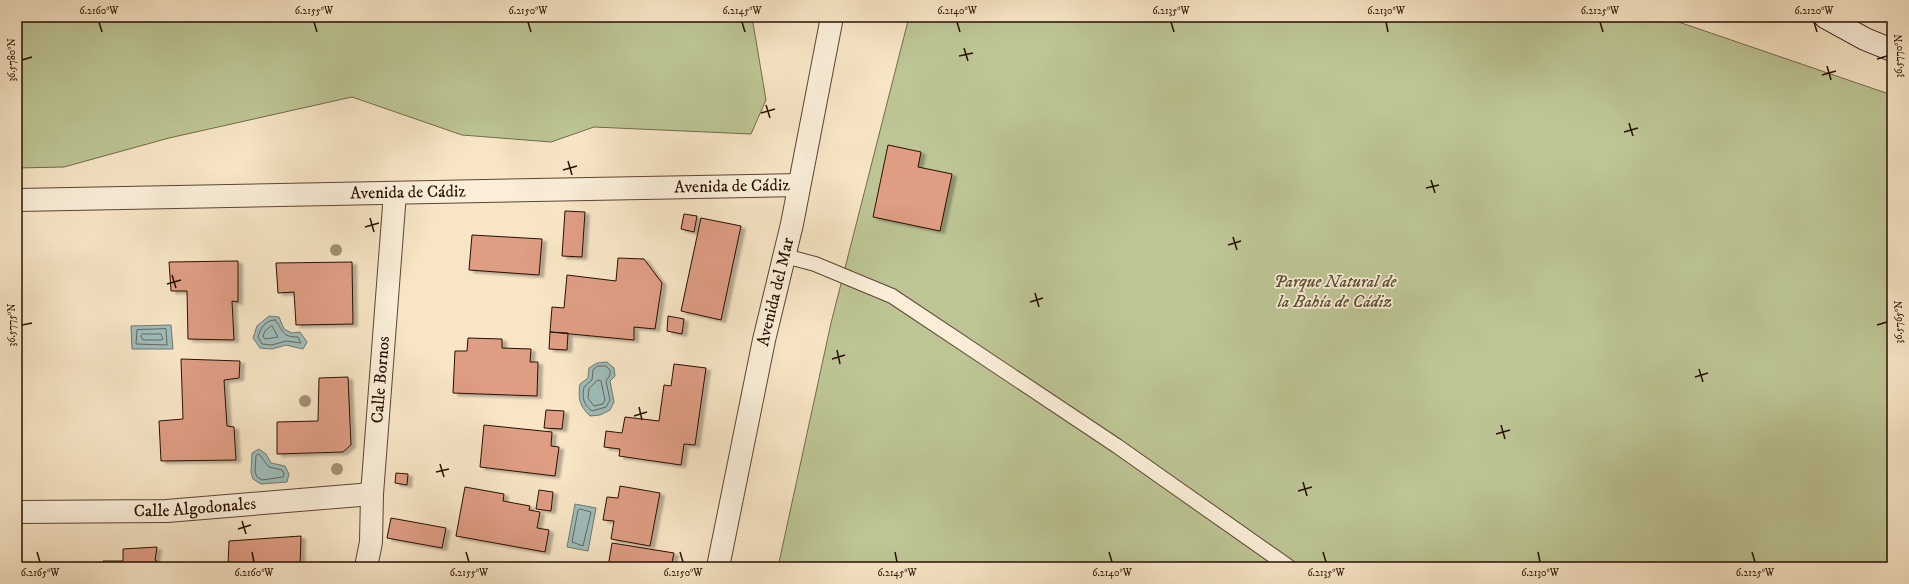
<svg xmlns="http://www.w3.org/2000/svg" width="1909" height="584" font-family="'IM FELL DW Pica',serif">
	<style>
		.green { fill: #bdc594; stroke: #736a4a }
		.water { fill: #9ebdbb; stroke: #6f7870 }
		.lines { fill: none; stroke-linecap: round; stroke-linejoin: round }
		.shore { stroke: #64665e; stroke-width: 1 }
		.building { fill: #df9d84; stroke: #291000; filter: url(#shadow) }
		.lane-casing { stroke: #5c4531; stroke-width: 16 }
		.street-casing { stroke: #5c4531; stroke-width: 24 }
		.secondary-casing { stroke: #291000; stroke-width: 24 }
		.lane { stroke: #faeed9; stroke-width: 14 }
		.street { stroke: #faeed9; stroke-width: 22 }
		.secondary { stroke: #faeed9; stroke-width: 22 }
		.tree { fill: #a29275 }
		.ticks { fill: none; stroke: #291000; stroke-width: 1.5 }
		.labels { text-anchor: middle; dominant-baseline: central; stroke-width: 3.5; stroke-linejoin: round; paint-order: stroke }
		.street-label { font-size: 17px; fill: #291000; stroke: #faeed9 }
		.park-label { font-size: 17px; font-style: italic; fill: #5d4f34; stroke: #faeed9 }
		.neatline { fill: none; stroke: #291000; stroke-width: 1.5 }
		.ticks-label { font-size: 10px; text-anchor: middle; fill: #291000 }
	</style>
	<defs>
		<filter id="shadow"><feDropShadow dx="4.5" dy="2.5" stdDeviation="1" flood-color="#0004"/></filter>
	</defs>
	<rect width="100%" height="100%" fill="#f7e5c5"/>
	<filter id="stains"><feTurbulence type="fractalNoise" baseFrequency=".005" numOctaves="4"/><feColorMatrix values="0 0 0 0 .2 0 0 0 0 .09 0 0 0 0 .02 0 0 0 .5 -.17"/></filter>
	<radialGradient id="worn" r=".72"><stop offset=".6" stop-color="#630" stop-opacity="0"/><stop offset="1" stop-color="#630" stop-opacity=".3"/></radialGradient>
	<!-- green -->
	<path class="green" d="M17,17H752L766,100L751,134L594,127L551,142L462,135L352,97L169,138L64,167L17,168Z
		M909,17H1664L1892,95V567H778L831,323Z"/>
	<!-- water -->
	<path class="water" d="M269,316L279,317L284,329L292,333L300,332L307,342L303,349L286,345L272,349L260,348L253,338L257,326Z
		M171,325L173,349H132L131,326Z
		M607,362L614,368L615,376L610,381L614,402L610,410L600,415L590,416C579,405 578,399 580,384L588,378L589,368L597,363Z
		M259,449L266,454L271,463L285,466L289,474L287,482L261,484L253,479L251,472L252,453Z
		M575,504L596,508L588,551L567,547Z"/>
	<g class="lines">
		<!-- shore -->
		<path class="shore" d="M275,320C284,331 281,337 298,337L301,343L286,341L272,345L262,344L258,337C260,329 265,320 275,320Z
			M272,326L278,337L265,339L263,336L265,331Z
			M166,329L167,345L136,344L137,330Z
			M143,334H161L163,339L161,340H143L141,336Z
			M598,366H606L610,370V375L606,381L610,400L606,407L592,411C583,404 582,398 584,387L592,380L593,370Z
			M598,380L601,381L605,400L603,404L594,406L588,398L589,389Z
			M259,454L269,467L282,470L284,474L283,477L262,480L257,477L255,472L256,456Z
			M580,509L591,512L583,546L572,542L578,510Z"/>
	</g>
	<!-- building -->
	<path class="building" d="M888,145L921,152L918,167L952,174L940,231L873,217Z
		M565,211L585,212L582,257L562,256Z
		M684,214L697,216L694,232L681,229Z
		M701,218L741,226L721,320L681,311Z
		M472,235L542,239L539,275L469,270Z
		M618,258L644,259L662,283L655,329L634,327V340L550,332L552,307L564,308L567,275L616,281Z
		M238,261V302L232,301L234,340L188,339L187,291H171L169,262Z
		M352,262L353,324L296,325L294,292L278,293L276,263Z
		M668,316L684,319L682,334L667,331Z
		M550,332L568,333L567,350L549,349Z
		M468,338L502,339V348L531,349L530,362H538L537,396L453,393L455,351H467Z
		M181,359L240,361L239,378L224,380L227,426L234,427L236,460L161,461L159,421L183,419Z
		M674,364L706,368L695,445L684,444L681,465L619,456L620,449L604,447L606,431L622,433L625,417L659,421L664,385L671,386Z
		M348,377L351,445L343,452L277,454V422L318,421L319,378Z
		M546,410L564,411L562,429L544,428Z
		M484,425L552,432L551,446L559,447L555,476L480,467Z
		M396,473L408,474L407,485L395,483Z
		M620,486L660,493L650,546L611,539L614,521L603,520L607,497L618,498Z
		M465,487L504,494L503,501L530,506L529,510L540,512L537,528L549,530L545,552L456,536Z
		M539,490L553,492L551,511L536,509Z
		M391,518L446,528L442,548L387,538Z
		M301,536L300,567H228L229,541Z
		M612,543L674,553L671,567H608Z
		M157,547L155,560L165,566L176,564V567H104L103,561H123V549Z"/>
	<g class="lines">
		<!-- lane casing -->
		<g class="lane-casing">
			<path id="lane" d="M785,256L815,264L892,296L1117,446L1289,567"/>
		</g>
		<!-- street casing -->
		<g class="street-casing">
			<g id="street">
				<path id="s1" d="M17,200L799,185"/>
				<path id="s2" d="M17,512L167,511L372,494"/>
				<path id="s3" d="M366,567L371,542L372,494L395,193"/>
				<path id="s4" d="M718,567L764,340L792,224L832,17"/>
			</g>
		</g>
		<!-- secondary casing -->
		<g class="secondary-casing">
			<path id="secondary" d="M1825,17L1865,39L1892,50"/>
		</g>
		<!-- lane -->
		<use href="#lane" class="lane"/>
		<!-- street -->
		<use href="#street" class="street"/>
		<!-- secondary -->
		<use href="#secondary" class="secondary"/>
	</g>
	<!-- trees -->
	<g class="tree">
		<circle cx="336" cy="250" r="6"/>
		<circle cx="305" cy="401" r="6"/>
		<circle cx="337" cy="469" r="6"/>
	</g>
	<!-- ticks -->
	<path class="ticks" d="M99,22L102,32M314,22L317,32M528,22L531,32M742,22L745,32M957,22L960,32M1171,22L1174,32M1386,22L1388,32M1600,22L1603,32M1814,22L1817,32M964,48L968,61M959,56L973,53M1877,59L1887,56M22,60L32,57M1827,66L1831,80M1822,75L1836,71M766,105L770,118M761,113L775,109M1629,123L1633,136M1624,132L1638,128M568,161L572,175M563,170L577,166M1431,180L1435,193M1426,188L1439,185M370,218L374,232M365,227L379,223M1233,237L1237,250M1228,245L1241,241M172,275L176,288M167,284L181,280M1035,293L1039,307M1030,302L1043,298M22,325L32,323M1877,325L1887,322M837,350L840,364M832,359L845,355M1699,369L1703,382M1695,377L1708,373M639,407L642,420M634,416L647,412M1501,425L1505,439M1496,434L1510,430M440,464L444,477M436,472L449,469M1303,482L1307,496M1298,491L1312,487M242,521L246,534M238,529L251,525M37,552L40,562M252,552L254,562M466,552L469,562M680,552L683,562M895,552L897,562M1109,552L1112,562M1323,552L1326,562M1538,552L1540,562M1752,552L1755,562"/>
	<g class="labels">
		<!-- street labels -->
		<g class="street-label">
			<text stroke="none"><textPath href="#s1" startOffset="715">Avenida de Cádiz</textPath></text>
			<text stroke="none"><textPath href="#s1" startOffset="391">Avenida de Cádiz</textPath></text>
			<text stroke="none"><textPath href="#s4" startOffset="281">Avenida del Mar</textPath></text>
			<text stroke="none"><textPath href="#s3" startOffset="188">Calle Bornos</textPath></text>
			<text stroke="none"><textPath href="#s2" startOffset="178">Calle Algodonales</textPath></text>
		</g>
		<!-- park labels -->
		<g class="park-label">
			<text x="1335" y="282">Parque Natural de<tspan x="1335" dy="20">la Bahía de Cádiz</tspan></text>
		</g>
	</g>
	<!-- margin -->
	<rect width="1909" height="584" fill="none" stroke="#f7e5c5" stroke-width="44"/>
	<rect x="22" y="22" width="1865" height="540" class="neatline"/>
	<g class="ticks-label">
		<text x="99" y="14">6.2160°W</text>
		<text x="314" y="14">6.2155°W</text>
		<text x="528" y="14">6.2150°W</text>
		<text x="742" y="14">6.2145°W</text>
		<text x="957" y="14">6.2140°W</text>
		<text x="1171" y="14">6.2135°W</text>
		<text x="1386" y="14">6.2130°W</text>
		<text x="1600" y="14">6.2125°W</text>
		<text x="1814" y="14">6.2120°W</text>
		<text transform="translate(1898 56) rotate(-90)" y="4">36.5770°N</text>
		<text transform="translate(11 60) rotate(-90)" y="4">36.5780°N</text>
		<text transform="translate(1898 322) rotate(-90)" y="4">36.5765°N</text>
		<text transform="translate(11 325) rotate(-90)" y="4">36.5775°N</text>
		<text x="40" y="576">6.2165°W</text>
		<text x="254" y="576">6.2160°W</text>
		<text x="469" y="576">6.2155°W</text>
		<text x="683" y="576">6.2150°W</text>
		<text x="897" y="576">6.2145°W</text>
		<text x="1112" y="576">6.2140°W</text>
		<text x="1326" y="576">6.2135°W</text>
		<text x="1540" y="576">6.2130°W</text>
		<text x="1755" y="576">6.2125°W</text>
	</g>
	<rect width="100%" height="100%" filter="url(#stains)"/>
	<rect width="100%" height="100%" fill="url(#worn)"/>
</svg>
